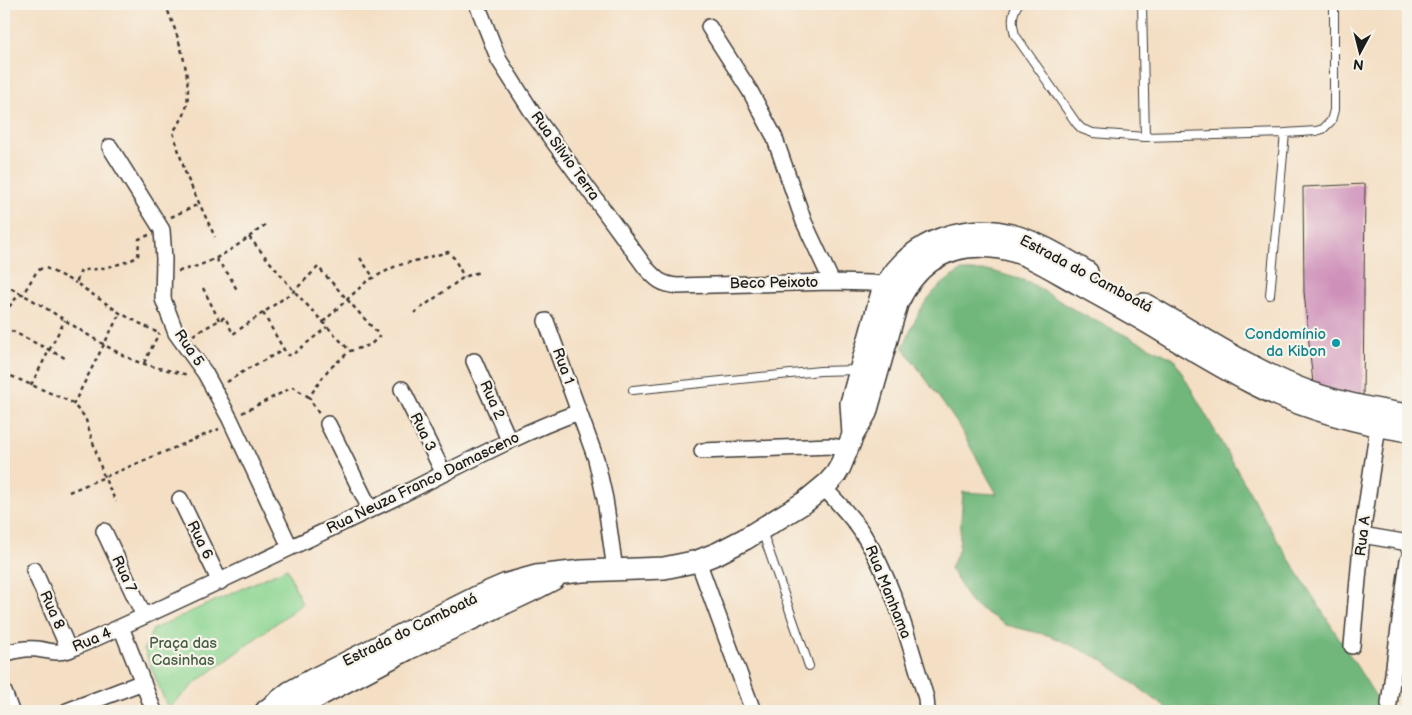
<svg xmlns="http://www.w3.org/2000/svg" width="1412" height="715" font-family="'Balsamiq Sans',sans-serif">
	<style>
		.green { fill: #8cd692; stroke: #547957 }
		.forest { fill: #71b77c; stroke: #466a4c }
		.building { fill: #ce8fb9 }
		.lines { fill: none; stroke-linecap: round; stroke-linejoin: round }
		.lane-casing { stroke: #3c3935; stroke-width: 10 }
		.street-casing { stroke: #3c3935; stroke-width: 18 }
		.secondary-casing { stroke: #3c3935; stroke-width: 24 }
		.path { stroke: #3c3935; stroke-width: 2.5; stroke-dasharray: 4 4; stroke-linecap: butt }
		.lane { stroke: #fff; stroke-width: 8 }
		.street { stroke: #fff; stroke-width: 15 }
		.secondary { stroke: #fff; stroke-width: 21 }
		.culture-dot { fill: #0f9aa8; stroke: #f7f3e8; stroke-width: 2 }
		.labels { text-anchor: middle; dominant-baseline: central; stroke-width: 4.5; stroke-linejoin: round; paint-order: stroke }
		.street-label { font-size: 15px; fill: #1c1c1c; stroke: #f7f3e8 }
		.culture-label { font-size: 15px; fill: #0d838f; stroke: #f7f3e8; text-anchor: end }
		.park-label { font-size: 15px; fill: #435d45; stroke: #f7f3e8 }
	</style>
	<rect width="100%" height="100%" fill="#f7f3e8"/>
	<filter id="ink" filterUnits="userSpaceOnUse"><feTurbulence type="fractalNoise" baseFrequency=".02" numOctaves="2"/><feDisplacementMap in="SourceGraphic" scale="10" xChannelSelector="R" yChannelSelector="G"/><feConvolveMatrix kernelMatrix="1 2 1 2 8 2 1 2 1" color-interpolation-filters="sRGB"/></filter>
	<filter id="wash" filterUnits="userSpaceOnUse"><feTurbulence type="fractalNoise" baseFrequency=".0096" numOctaves="4" result="noise"/><feDisplacementMap in="SourceGraphic" scale="20" xChannelSelector="R" yChannelSelector="G"/><feGaussianBlur stdDeviation="1.12" result="paint"/><feColorMatrix in="noise" values="0 0 0 0 0 0 0 0 0 0 0 0 0 0 0 0 0 1.4 0 .05"/><feComposite in="paint" operator="in"/></filter>
	<g filter="url(#wash)">
		<rect width="100%" height="100%" fill="#f4dfc5"/>
		<!-- green -->
		<path class="green" d="M287,568L302,604L198,681L168,709L144,649L153,629Z"/>
		<!-- forest -->
		<path class="forest" d="M961,271H992L1029,282L1076,311L1174,359L1274,535L1385,711H1170L1101,659L1051,636L1006,625L971,603L950,568L959,549L963,492L997,494L957,423L903,347C920,309 925,293 961,271Z"/>
		<g id="blocks">
			<!-- building -->
			<path class="building" d="M1365,184L1363,401L1314,394L1304,292L1303,187Z"/>
		</g>
	</g>
	<g filter="url(#ink)">
		<use href="#blocks" fill-opacity="0" stroke="#3c3935" stroke-width="1"/>
		<g class="lines">
			<!-- lane casing -->
			<g class="lane-casing">
				<path id="lane" d="M1018,4C1011,15 1012,23 1015,35L1077,124L1082,129L1093,133L1145,137L1285,133L1316,131L1323,129L1331,121L1334,110V4
					M1142,4L1145,137
					M1270,295L1285,133
					M633,390L820,371L858,370
					M762,531L809,666"/>
			</g>
			<!-- street casing -->
			<g class="street-casing">
				<path id="street" d="M477,4L499,60L534,115L646,268C657,280 661,284 677,286L832,282L871,283L895,286
					M709,27L750,91L774,136L804,222L832,282
					M110,147L162,230L164,259L163,299L176,333L205,373L230,419L290,547
					M546,321L596,459L605,499L615,570
					M474,361L509,440
					M402,389L444,474
					M328,424L370,509
					M702,451L830,446L848,449
					M823,487C837,502 852,516 863,534C894,582 909,643 926,698L927,711
					M180,499L220,582
					M104,531L144,616
					M1362,535L1403,542L1407,544L1408,547
					M698,561L753,711
					M34,570L69,650
					M121,627L154,711
					M1352,646L1362,535L1378,426
					M4,654C15,650 25,648 37,649C52,651 53,654 69,650C181,601 291,547 401,495C460,466 517,434 579,412
					M4,692L11,711
					M1389,704L1408,560
					M67,711L143,682"/>
			</g>
			<!-- secondary casing -->
			<g class="secondary-casing">
				<path id="secondary" d="M1144,304C1199,335 1253,372 1312,393C1343,404 1376,410 1408,415
					M853,435L851,403L881,296C901,246 960,221 1011,235C1038,242 1063,258 1087,272
					M266,711L290,692L312,680L479,596L507,584L536,576L582,571L664,568L698,561L718,553L745,539L805,502L828,483L836,474L840,467L853,435L866,413L897,304C917,260 952,240 1000,248C1028,252 1055,271 1079,284C1104,298 1130,312 1155,327C1186,346 1217,365 1250,382C1300,408 1353,422 1408,431
					M294,711L322,694L408,649L535,589L554,579"/>
			</g>
			<!-- path -->
			<path class="path" d="M165,4C177,32 195,82 185,112C183,119 177,126 173,132L186,175L215,237
				M171,217L199,204
				M149,235L139,239L138,257C120,265 100,270 81,270L76,283L120,313L160,334
				M249,237L294,291L350,351
				M360,258L374,278
				M216,259L229,275L237,290
				M178,271C214,264 236,247 265,225
				M4,285C49,306 88,339 133,360C150,367 170,370 188,375
				M203,288L219,320
				M4,313L17,297L23,294L37,271L44,267L76,283
				M263,313L287,355H292L327,327
				M414,313L464,277L479,272
				M323,322L367,281L396,266L448,252L454,258L464,277
				M4,327L67,359
				M193,335L225,317L233,334L294,291L318,267L380,336L370,345L350,351L328,370L309,397L319,414
				M144,363L159,333
				M4,373L71,402L85,417L104,477L116,502
				M227,382L249,368L284,350
				M31,385L65,320
				M73,405L120,313
				M242,413L293,387L309,397
				M69,492L219,429"/>
			<!-- lane -->
			<use href="#lane" class="lane"/>
			<!-- street -->
			<use href="#street" class="street"/>
			<!-- secondary -->
			<use href="#secondary" class="secondary"/>
		</g>
	</g>
	<!-- markers -->
	<circle class="culture-dot" cx="1336" cy="343" r="5"/>
	<g class="labels">
		<!-- street labels -->
		<g class="street-label">
			<text transform="translate(565 156) rotate(54)">Rua Silvio Terra</text>
			<text transform="translate(1086 274) rotate(28)">Estrada do Camboatá</text>
			<text transform="translate(774 283) rotate(-1)">Beco Peixoto</text>
			<text transform="translate(189 348) rotate(56)">Rua 5</text>
			<text transform="translate(563 366) rotate(70)">Rua 1</text>
			<text transform="translate(492 400) rotate(66)">Rua 2</text>
			<text transform="translate(423 432) rotate(64)">Rua 3</text>
			<text transform="translate(423 483) rotate(-26)">Rua Neuza Franco Damasceno</text>
			<text transform="translate(1363 536) rotate(-83)">Rua A</text>
			<text transform="translate(200 540) rotate(64)">Rua 6</text>
			<text transform="translate(124 574) rotate(65)">Rua 7</text>
			<text transform="translate(888 592) rotate(68)">Rua Manhama</text>
			<text transform="translate(52 610) rotate(66)">Rua 8</text>
			<text transform="translate(410 630) rotate(-26)">Estrada do Camboatá</text>
			<text transform="translate(92 640) rotate(-23)">Rua 4</text>
		</g>
		<!-- culture labels -->
		<g class="culture-label">
			<text x="1326" y="334">Condomínio<tspan x="1326" dy="17">da Kibon</tspan></text>
		</g>
		<!-- park labels -->
		<g class="park-label">
			<text x="183" y="643">Praça das<tspan x="183" dy="17">Casinhas</tspan></text>
		</g>
	</g>
	<!-- margin -->
	<rect width="1412" height="715" fill="none" stroke="#f7f3e8" stroke-width="20"/>
	<!-- north arrow -->
	<g transform="translate(1360 52) rotate(187)" stroke="#f7f3e8" stroke-width="4" paint-order="stroke">
	<path d="M0-4L9 19L0 12L-9 19Z" fill="#1c1c1c"/>
	<text y="-8" font-size="14" font-weight="bold" text-anchor="middle" fill="#1c1c1c">N</text>
	</g>
</svg>
